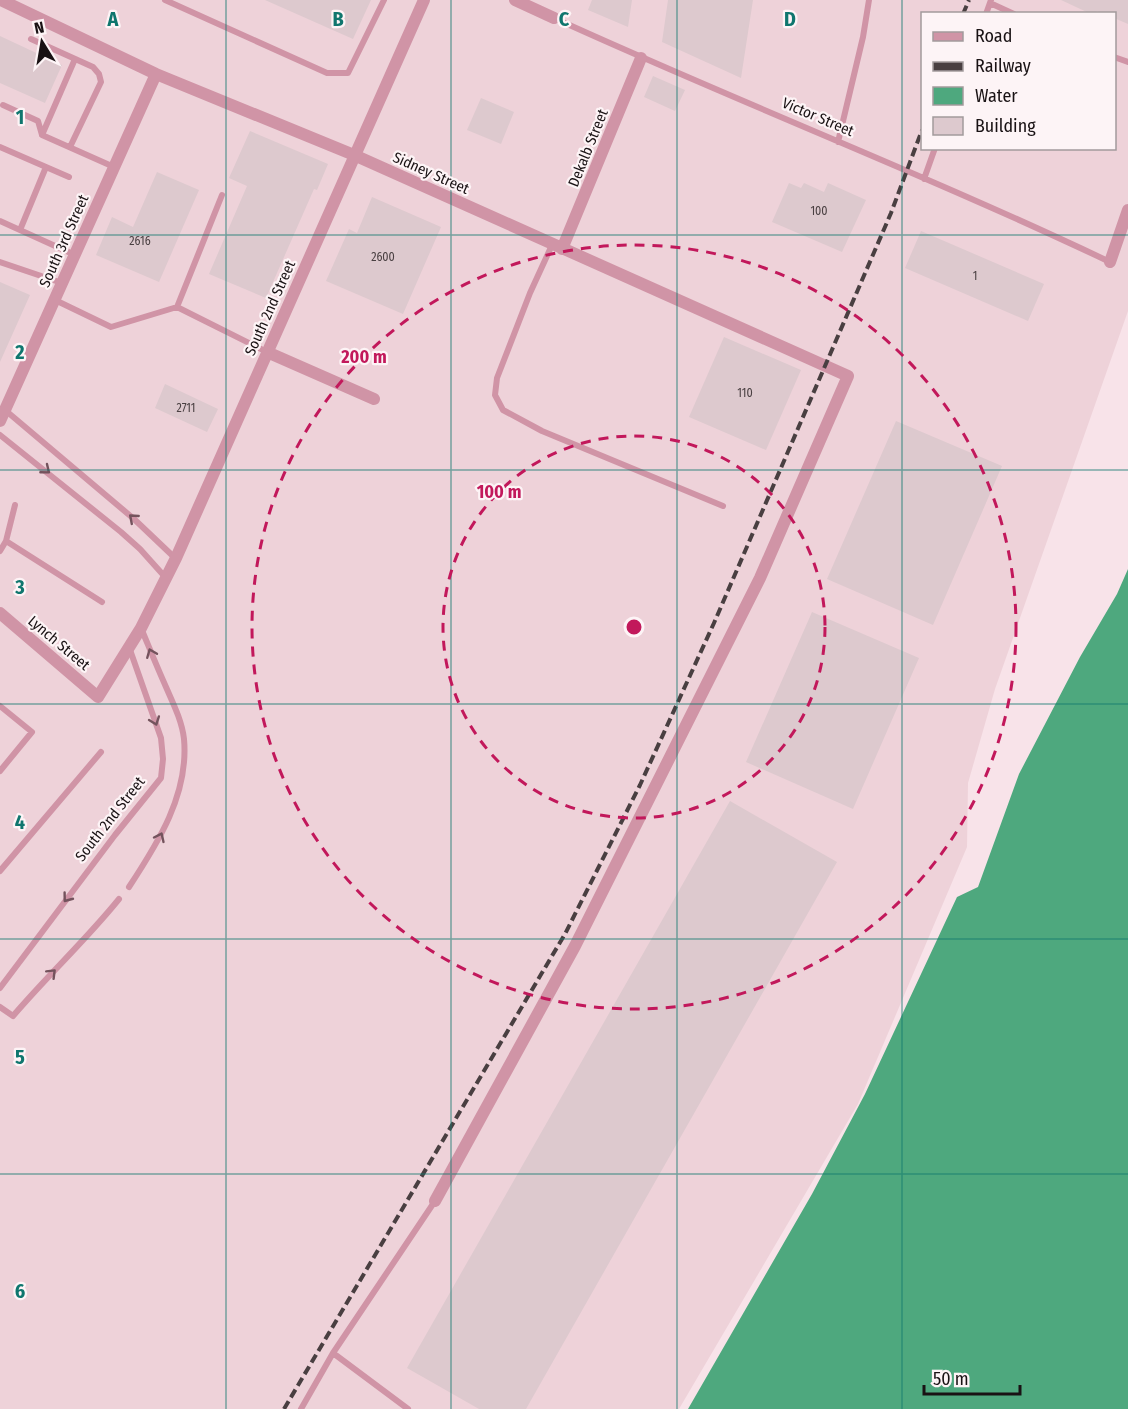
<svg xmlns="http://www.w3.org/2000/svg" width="1128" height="1409" font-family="'Fira Sans Condensed',sans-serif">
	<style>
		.built { fill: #eed2d9; fill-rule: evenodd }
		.water { fill: #4ea87e }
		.building { fill: #ddc9ce }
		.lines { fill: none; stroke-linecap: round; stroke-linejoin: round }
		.service { stroke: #d094a6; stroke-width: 6 }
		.minor { stroke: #d094a6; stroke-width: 12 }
		.rail { stroke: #493f41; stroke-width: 4; stroke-dasharray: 9 4.5; stroke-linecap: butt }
		.oneway { stroke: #74535d }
		.grid { fill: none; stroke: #0f766e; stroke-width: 1.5; stroke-opacity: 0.55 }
		.ring { fill: none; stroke: #c2185b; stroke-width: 3; stroke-dasharray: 10 8 }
		.labels { text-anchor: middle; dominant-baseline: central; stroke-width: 4.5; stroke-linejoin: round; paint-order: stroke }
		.number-label { font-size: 12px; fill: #4a4042 }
		.street-label { font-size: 15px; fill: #191214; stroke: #fdf4f6 }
		.grid-label { font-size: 20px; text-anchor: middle; font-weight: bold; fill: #0f766e; stroke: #fdf4f6; stroke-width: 4.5; stroke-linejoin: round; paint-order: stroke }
		.centre { fill: #c2185b; stroke: #fdf4f6; stroke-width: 3 }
		.ring-label { font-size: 18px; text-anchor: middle; font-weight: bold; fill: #c2185b; stroke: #fdf4f6; stroke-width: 4.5; stroke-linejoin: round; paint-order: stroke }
	</style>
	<rect width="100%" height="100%" fill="#f8e3e9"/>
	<!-- built -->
	<path class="built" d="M0,0H1128V311L995,689L968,783L967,847L858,1104L679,1409H0ZM922,14H1114V148H922Z"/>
	<!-- water -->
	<path class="water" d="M1128,569V1409H688L812,1194L865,1094L957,897L978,887L1019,774L1080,657L1117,594Z"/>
	<!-- building -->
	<path class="building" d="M265,0H371L353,39Z
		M592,0H632L628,27L588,10Z
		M668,0H753L741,78L662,42Z
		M1061,0H1128V24L1114,18V14H1103L1097,11L1095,14H1091Z
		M0,36L62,65L45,103L0,83Z
		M653,76L685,90L675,111L644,97Z
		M481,98L514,112L501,144L467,130Z
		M250,131L328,164L317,190L314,189L266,298L209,274L247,186L229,178Z
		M157,172L199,190L159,282L96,255L112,217L133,227Z
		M789,183L801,188L804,183L824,192L828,183L866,200L842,252L772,222Z
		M372,197L441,227L403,314L326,281L349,229L357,233Z
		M921,231L1044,284L1028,321L905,268Z
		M0,282L30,295L0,362Z
		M724,337L801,370L766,450L689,417Z
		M165,384L218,409L207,432L155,408Z
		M896,421L1002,466L933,625L827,579Z
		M812,612L919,658L853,809L746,762Z
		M730,801L837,862L526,1409H479L407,1368Z"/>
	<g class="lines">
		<!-- service -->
		<path class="service" d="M165,0L327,73H348L384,0
			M990,3L1014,14
			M986,14L991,0
			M554,18C738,102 927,175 1110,262
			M31,39L93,67L99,74L101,82L70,147
			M1114,57L1128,62
			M3,105L38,121L42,135L114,167
			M42,135L75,59
			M838,142L863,37L869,0
			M0,147L46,167L20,230
			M46,167L69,177
			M924,179L935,148
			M0,221L75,255
			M552,245L530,293L497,378L495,395L503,410L542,431L723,506
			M0,262L62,283
			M55,300L111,327L177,307L222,195
			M177,307L267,352
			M5,410L134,519L175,558
			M0,435L121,532L140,549L166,578
			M6,541L15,505
			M0,551L6,541L102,602
			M0,706L32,732L0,771
			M0,871L101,752
			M129,887C158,843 189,794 184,739C182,721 173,703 166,687C157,667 149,647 141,628
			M0,988L115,835L161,778L163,759L161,738L129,647
			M0,1007L13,1016C47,976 86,940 119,899
			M301,1409L333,1353
			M408,1409L333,1353L435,1201"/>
		<!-- minor -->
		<path class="minor" d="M1,0L156,74L354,155L848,376L760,578L575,946L435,1201
			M515,0L554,18
			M562,249L641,58
			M1110,262L1128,210
			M267,352L374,399
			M0,421L156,74
			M0,613L98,697L141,628L176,558L424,0"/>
		<!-- rail -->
		<path class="rail" d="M963,14L969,0
			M284,1409L565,934L640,785L714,623L825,366L891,213L922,130"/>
	</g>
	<!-- one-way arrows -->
	<defs><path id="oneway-chevron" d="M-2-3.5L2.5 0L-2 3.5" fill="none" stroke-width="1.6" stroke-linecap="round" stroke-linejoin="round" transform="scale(1.5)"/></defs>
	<g class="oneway">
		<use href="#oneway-chevron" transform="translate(46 470) rotate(39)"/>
		<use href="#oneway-chevron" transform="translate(133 518) rotate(-139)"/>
		<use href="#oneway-chevron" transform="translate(151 653) rotate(-112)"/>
		<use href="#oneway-chevron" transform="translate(155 721) rotate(70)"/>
		<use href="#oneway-chevron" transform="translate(160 837) rotate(-65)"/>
		<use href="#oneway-chevron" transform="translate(67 898) rotate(127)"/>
		<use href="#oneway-chevron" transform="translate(52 973) rotate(-45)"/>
	</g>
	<!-- grid -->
	<path class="grid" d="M226,0V1409M451,0V1409M677,0V1409M902,0V1409M0,235H1128M0,470H1128M0,704H1128M0,939H1128M0,1174H1128"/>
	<!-- distance rings -->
	<g class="ring">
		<circle cx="634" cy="627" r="191"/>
		<circle cx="634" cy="627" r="382"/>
	</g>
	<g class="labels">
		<!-- number labels -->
		<g class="number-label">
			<text x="819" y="211">100</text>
			<text x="140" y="241">2616</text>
			<text x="383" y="257">2600</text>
			<text x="975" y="276">1</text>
			<text x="745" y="393">110</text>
			<text x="186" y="408">2711</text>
		</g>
		<!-- street labels -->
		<g class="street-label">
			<text transform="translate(818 117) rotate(23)">Victor Street</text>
			<text transform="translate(588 148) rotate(-68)">Dekalb Street</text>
			<text transform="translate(431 173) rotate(24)">Sidney Street</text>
			<text transform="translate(64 241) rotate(-66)">South 3rd Street</text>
			<text transform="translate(270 308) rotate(-66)">South 2nd Street</text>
			<text transform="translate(59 643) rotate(40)">Lynch Street</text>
			<text transform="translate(110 819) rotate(-52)">South 2nd Street</text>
		</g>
	</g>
	<g class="grid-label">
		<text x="113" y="26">A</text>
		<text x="338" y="26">B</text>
		<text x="564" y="26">C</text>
		<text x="790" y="26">D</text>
		<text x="20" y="124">1</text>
		<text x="20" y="359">2</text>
		<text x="20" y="594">3</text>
		<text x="20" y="829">4</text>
		<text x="20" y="1064">5</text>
		<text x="20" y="1298">6</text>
	</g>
	<circle cx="634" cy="627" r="9" class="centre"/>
	<g class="ring-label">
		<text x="364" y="363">200 m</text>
		<text x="499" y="498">100 m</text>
	</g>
	<!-- legend -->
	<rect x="921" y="12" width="195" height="138" fill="#fdf4f6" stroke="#a29a9c" stroke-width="1.5"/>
	<rect x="933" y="32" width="30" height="9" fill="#d094a6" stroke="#a29a9c" stroke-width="1.5"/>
	<text x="975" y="42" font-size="18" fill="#191214">Road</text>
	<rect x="933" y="62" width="30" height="9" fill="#493f41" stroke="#a29a9c" stroke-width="1.5"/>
	<text x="975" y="72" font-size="18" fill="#191214">Railway</text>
	<rect x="933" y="87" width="30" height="18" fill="#4ea87e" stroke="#a29a9c" stroke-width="1.5"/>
	<text x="975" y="102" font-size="18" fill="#191214">Water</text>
	<rect x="933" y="117" width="30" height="18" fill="#ddc9ce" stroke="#a29a9c" stroke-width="1.5"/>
	<text x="975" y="132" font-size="18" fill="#191214">Building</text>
	<!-- north arrow -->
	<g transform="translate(42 42) rotate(349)" stroke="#fdf4f6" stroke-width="4.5" paint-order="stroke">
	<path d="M0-4.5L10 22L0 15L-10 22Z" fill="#191214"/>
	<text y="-9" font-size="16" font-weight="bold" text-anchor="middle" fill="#191214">N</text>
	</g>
	<!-- scale -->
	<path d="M924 1385v9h96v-9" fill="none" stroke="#191214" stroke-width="3"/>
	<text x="933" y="1385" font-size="18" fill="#191214" stroke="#fdf4f6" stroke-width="4.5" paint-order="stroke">50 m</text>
</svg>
